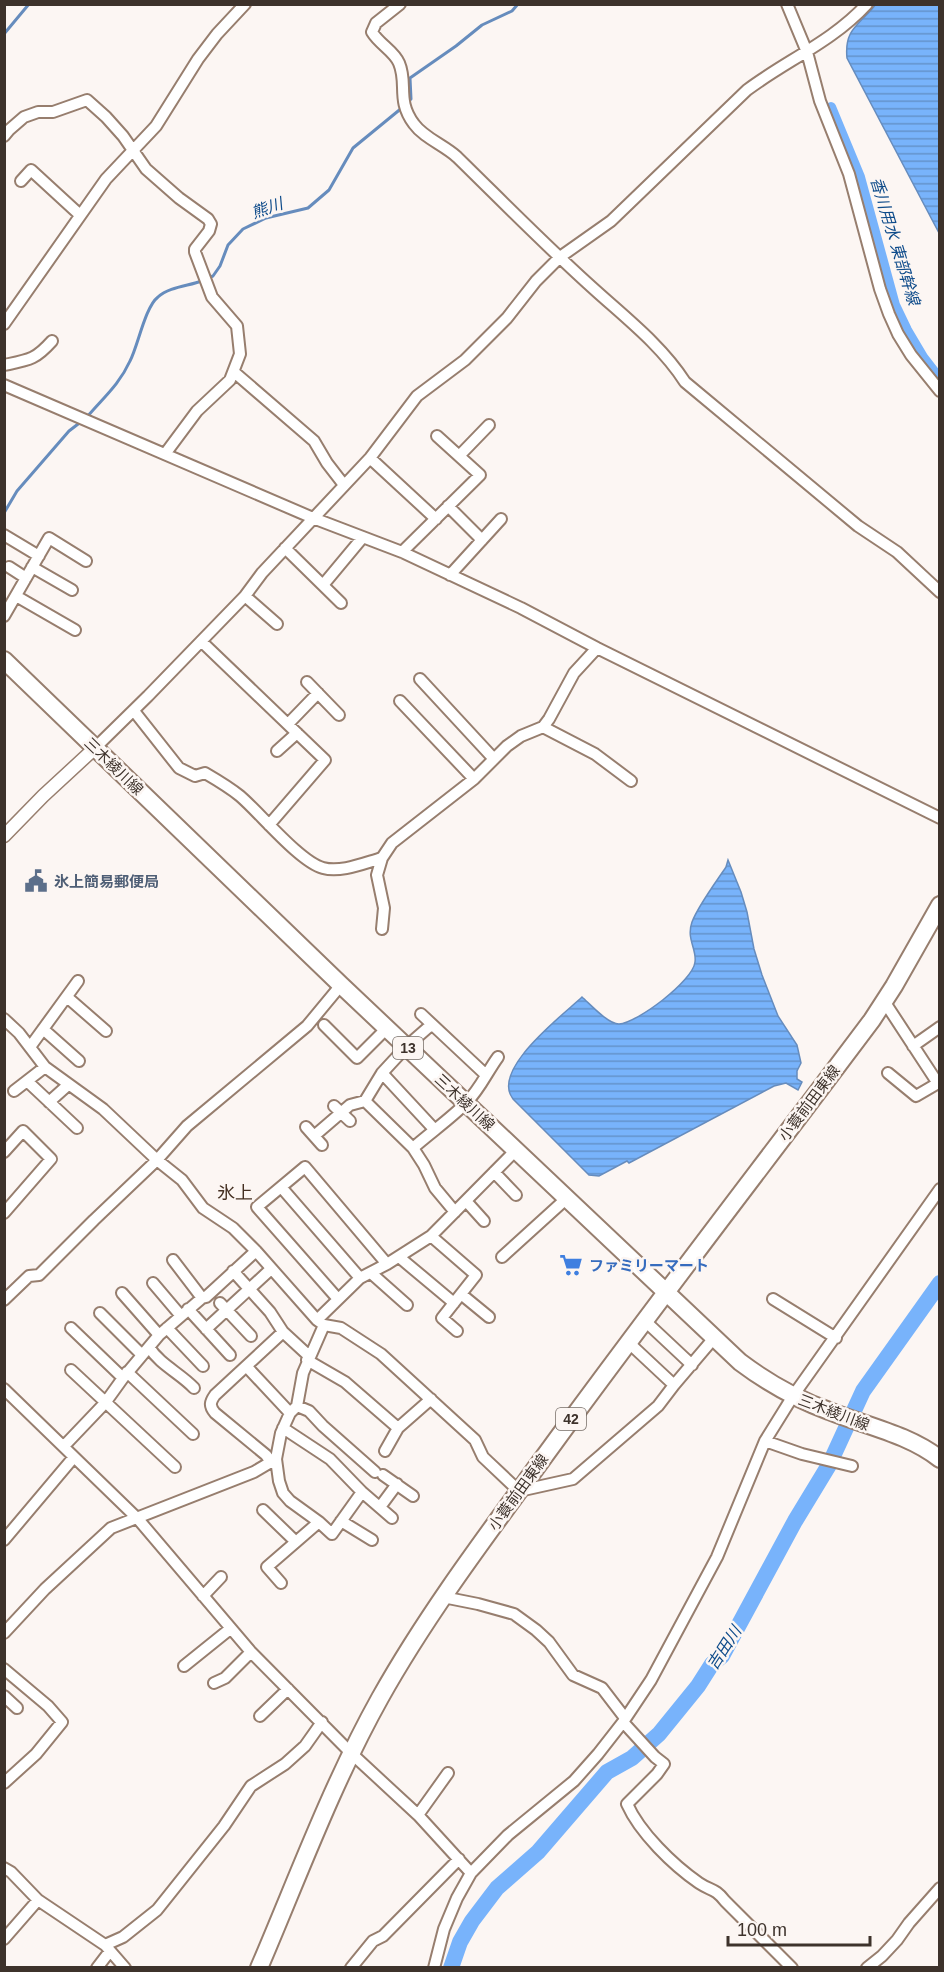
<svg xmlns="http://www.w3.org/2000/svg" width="944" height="1972" font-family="Helvetica,'Noto Sans JP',sans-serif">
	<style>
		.water { fill: url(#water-rules); stroke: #668cbd; stroke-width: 1.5 }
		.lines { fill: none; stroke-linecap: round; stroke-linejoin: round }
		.stream { stroke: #668cbd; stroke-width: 3 }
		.canal { stroke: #78b3fb; stroke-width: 10 }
		.river { stroke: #78b3fb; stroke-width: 16 }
		.minor-casing { stroke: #977e6e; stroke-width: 14 }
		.tertiary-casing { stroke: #977e6e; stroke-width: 15 }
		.primary-casing { stroke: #977e6e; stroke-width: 20 }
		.minor { stroke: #fff; stroke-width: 10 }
		.tertiary { stroke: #fff; stroke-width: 12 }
		.primary { stroke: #fff; stroke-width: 16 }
		.labels { text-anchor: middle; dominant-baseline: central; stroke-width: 5; stroke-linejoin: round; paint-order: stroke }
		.shield { fill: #fcf6f3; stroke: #766d67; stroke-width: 1.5 }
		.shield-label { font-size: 14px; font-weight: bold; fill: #3d322b }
		.street-label { font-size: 15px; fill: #3d322b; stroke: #fcf6f3 }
		.service-label { font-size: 15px; font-weight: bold; fill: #4e5e75; stroke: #fcf6f3; text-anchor: start }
		.shop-label { font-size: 15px; font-weight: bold; fill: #366cbe; stroke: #fcf6f3; text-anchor: start }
		.water-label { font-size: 16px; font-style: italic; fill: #0e4b8a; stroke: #fcf6f3 }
		.quarter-label { font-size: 18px; fill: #442f21; stroke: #fcf6f3 }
	</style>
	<defs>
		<pattern id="water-rules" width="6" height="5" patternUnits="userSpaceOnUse" patternTransform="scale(1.5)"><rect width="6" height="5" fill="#78b3fb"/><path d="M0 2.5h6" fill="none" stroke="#6492cb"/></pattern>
	</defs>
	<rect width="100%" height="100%" fill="#fcf6f3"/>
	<!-- water -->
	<path class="water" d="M876,4L939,5V233L847,58C844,28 860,25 876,4Z
		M728,860L741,892L747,912L754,949L762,975L778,1016L797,1045L801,1063L797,1071V1079L802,1082L798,1090L786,1083L774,1086L629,1163L627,1161L599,1176L589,1175L513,1099C490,1070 563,1015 582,997C590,1004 608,1024 619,1024C637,1023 693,981 695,962C697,949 686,939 692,922C698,906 716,882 726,867Z"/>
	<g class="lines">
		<!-- stream -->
		<path class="stream" d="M4,34L29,4
			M408,102L411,99L410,78L456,46L482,25L512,11L518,4
			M208,278L213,276L220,266L228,245L243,229L266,218L308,208L329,190L353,148L403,107
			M87,417C104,397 119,385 130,361C138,346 145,307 158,297C169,287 188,286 202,281
			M4,513L17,491L69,431L82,421"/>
		<!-- canal -->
		<path class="canal" d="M831,107L860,177L895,305L907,330L923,357L940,379"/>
		<!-- river -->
		<path class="river" d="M451,1968L460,1942L472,1921L497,1888L538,1852L607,1772L632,1758L659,1734L698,1686L712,1664L722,1656L795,1521L829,1465L863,1391L940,1283"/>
		<!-- minor casing -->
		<g class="minor-casing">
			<path id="minor" d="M400,4L376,23L372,32C379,44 394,51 399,63C408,84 396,100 414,124C424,138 444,145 457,157C503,202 548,248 595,290C626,318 662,346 685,382L858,526L897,552L940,592
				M787,4L807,52L820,101L849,174L880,289L889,314L898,334L911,355L940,391
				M4,136L9,130L24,117L38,112H53L87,100L106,117L123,136L146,169L179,198L208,219L211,224L209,231L195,249V252L212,297L237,326L240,354L230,380L197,411L165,454
				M21,181L31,170L80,215
				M4,324L106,179L156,126L198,59L217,34L245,4
				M4,365C29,360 35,360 52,341
				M234,372L314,441L327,463L344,485
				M4,385L313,518L402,552L521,608L597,648L940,818
				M459,456L489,425
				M370,458L436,519
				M448,506L482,540
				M4,535L39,556
				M285,548L341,603
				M402,552L480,475L437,436
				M9,567L26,578
				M32,567L72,590
				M450,575L501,519
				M323,585L363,537
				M16,596L75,630
				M245,596L277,624
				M4,616L49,538L86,561
				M202,642L325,760L269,825
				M420,679L494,759
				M307,682L339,715
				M400,701L474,779
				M134,711L179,768L195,776L205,773C217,780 229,787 240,796C260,813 300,862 323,868C341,873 364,863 382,858
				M288,724L318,693
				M543,727L595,754L631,781
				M95,748L148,696L245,596L262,573L370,458L417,396L465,360L507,318L536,281L560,257L611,221L747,90C787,60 832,42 867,4
				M277,751L297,733
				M382,929L384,908L377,875L382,858L392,843L474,779L507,746L521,736L543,727L549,719L574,673L597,648
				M67,997L106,1031
				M884,1001L937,1082
				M421,1014L485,1074
				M4,1019L19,1033L45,1067L103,1109L157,1160L182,1180L203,1208L233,1228L256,1251L317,1320L324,1325L341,1328L381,1354L475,1440L483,1457L519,1491L573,1479L658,1406L674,1385L714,1338
				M324,1025L357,1058L387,1028
				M43,1029L79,1061
				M913,1046L940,1027
				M30,1047L78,981
				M382,1073L434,1129
				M888,1073L916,1096L940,1082
				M27,1081L77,1128
				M14,1091L45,1067
				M365,1101L413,1148L424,1165L435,1188L455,1212
				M49,1102L68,1085
				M334,1106L350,1121
				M306,1127L322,1145
				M314,1136L350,1105L365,1101L382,1073L407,1046L431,1025
				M413,1148C430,1133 450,1119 466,1103C480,1089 487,1072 498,1057
				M4,1152L23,1131L51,1159L4,1213
				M494,1172L516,1195
				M281,1187L360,1278
				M466,1201L484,1221
				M431,1236L476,1275L442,1318L457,1331
				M399,1257L454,1303
				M502,1257L567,1198
				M173,1260L202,1298
				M233,1271L270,1312L283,1332L309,1356
				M371,1273L407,1305
				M153,1283L181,1316
				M122,1293L159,1335
				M461,1294L489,1317
				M338,1299L257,1207L305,1167L387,1264
				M773,1299L836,1338
				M4,1300L29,1276L39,1275L94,1220L157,1160L187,1126L307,1026L341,985
				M220,1303L251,1336
				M188,1309L230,1355
				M100,1313L142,1355
				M317,1320L360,1278L387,1264L431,1236L516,1150
				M644,1320L692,1365
				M71,1328L123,1378
				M167,1328L203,1366
				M206,1329L271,1269
				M628,1342L674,1385
				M149,1347C160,1365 180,1373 194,1388
				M307,1360L345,1382L398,1428
				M247,1367L290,1413
				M71,1370L175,1467
				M127,1372L193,1434
				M4,1389L138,1519L251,1652L351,1753L418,1815L471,1873
				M297,1406L309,1411L323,1426L375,1472
				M283,1428L330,1459L362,1492L392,1518
				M765,1441L802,1454L852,1466
				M64,1446L105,1403L123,1378L159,1335L202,1298L206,1297L256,1251
				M385,1451L398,1428L431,1399
				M276,1459L279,1481L283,1493L290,1501L319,1522L332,1534L362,1492
				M271,1462L266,1455L215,1413C209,1406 210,1402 215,1395L283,1332
				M383,1475L413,1496
				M380,1507L397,1484
				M263,1510L296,1542
				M341,1521L372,1540
				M4,1540L74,1457
				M281,1583L267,1567L319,1522
				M203,1596L221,1577
				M443,1597L478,1604L514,1614L536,1630L549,1642L573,1675L602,1688L625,1718
				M4,1633L45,1589L111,1528L254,1472L276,1459L281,1433L290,1413L297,1406L303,1373L324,1325
				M184,1666L230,1629
				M4,1669L48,1706L62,1722L36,1754L4,1783
				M214,1683L225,1678L251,1652
				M4,1696L17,1708
				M260,1716L288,1689
				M623,1722L655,1757L664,1764L657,1774L627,1804C640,1833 673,1865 699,1883C711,1891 715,1888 725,1901L792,1968
				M418,1815L448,1773
				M4,1868L11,1872L38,1900L105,1945L125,1968
				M4,1939L38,1900
				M105,1945L123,1937L157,1910L224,1826L251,1786L285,1764L305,1746L322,1722
				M97,1968L110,1951
				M351,1968L373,1941L383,1936L459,1859
				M434,1968L444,1929L457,1898L471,1873L508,1835L574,1781L598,1754L623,1722L651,1680L717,1557L765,1441L793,1396L940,1189
				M867,1968L882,1956L897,1940L909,1923L940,1888"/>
		</g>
		<!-- tertiary casing -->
		<g class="tertiary-casing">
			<path id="tertiary" d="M4,836L43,796L95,748"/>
		</g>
		<!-- primary casing -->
		<g class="primary-casing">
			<path id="primary" d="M4,660L341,985L740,1362C768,1383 796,1399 829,1411C866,1426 908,1434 940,1459
				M259,1968C298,1877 332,1784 380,1698C431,1607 496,1523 557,1439C660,1298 767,1160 872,1020L894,986L940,905"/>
		</g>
		<!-- minor -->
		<use href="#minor" class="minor"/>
		<!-- tertiary -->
		<use href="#tertiary" class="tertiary"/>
		<!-- primary -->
		<use href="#primary" class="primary"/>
	</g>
	<!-- icons -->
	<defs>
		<g id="civic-bare" transform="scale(1.8)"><path d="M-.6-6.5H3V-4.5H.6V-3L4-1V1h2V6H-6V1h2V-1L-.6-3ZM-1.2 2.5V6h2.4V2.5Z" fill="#5c6f8a" stroke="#fcf6f3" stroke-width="2.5" paint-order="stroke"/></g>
		<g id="supermarket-bare" transform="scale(1.8)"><path d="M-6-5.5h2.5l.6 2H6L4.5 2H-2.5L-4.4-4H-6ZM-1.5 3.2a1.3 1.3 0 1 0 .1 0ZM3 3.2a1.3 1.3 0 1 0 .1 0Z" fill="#3f7fe0" stroke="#fcf6f3" stroke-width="2.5" paint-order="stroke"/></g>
	</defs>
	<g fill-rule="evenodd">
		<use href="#civic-bare" x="36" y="881"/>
		<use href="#supermarket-bare" x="571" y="1265"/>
	</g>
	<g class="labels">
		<!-- shield labels -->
		<g class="shield">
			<rect x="393" y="1037" width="30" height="22" rx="4.5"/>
			<rect x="556" y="1408" width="30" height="22" rx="4.5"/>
		</g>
		<g class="shield-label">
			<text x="408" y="1048">13</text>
			<text x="571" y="1419">42</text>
		</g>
		<!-- street labels -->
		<g class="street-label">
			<text transform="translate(114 766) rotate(44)">三木綾川線</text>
			<text transform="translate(465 1102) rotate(43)">三木綾川線</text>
			<text transform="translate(809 1103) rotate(-53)">小蓑前田東線</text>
			<text transform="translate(834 1412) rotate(21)">三木綾川線</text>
			<text transform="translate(518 1492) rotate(-54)">小蓑前田東線</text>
		</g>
		<!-- service labels -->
		<g class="service-label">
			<text x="54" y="881">氷上簡易郵便局</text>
		</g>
		<!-- shop labels -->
		<g class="shop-label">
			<text x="589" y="1265">ファミリーマート</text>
		</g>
		<!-- water labels -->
		<g class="water-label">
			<text transform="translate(267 208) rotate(-19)">熊川</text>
			<text transform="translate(895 241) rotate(73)">香川用水 東部幹線</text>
			<text transform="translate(724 1648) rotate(-57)">吉田川</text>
		</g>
		<!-- quarter labels -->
		<g class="quarter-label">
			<text x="235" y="1193">氷上</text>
		</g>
	</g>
	<!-- border -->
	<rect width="944" height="1972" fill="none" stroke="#3d322b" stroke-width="12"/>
	<!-- scale -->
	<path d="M728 1936v9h142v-9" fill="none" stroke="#3d322b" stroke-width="3"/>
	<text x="737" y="1936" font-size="18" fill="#3d322b" stroke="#fcf6f3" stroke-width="4.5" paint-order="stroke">100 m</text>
</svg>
